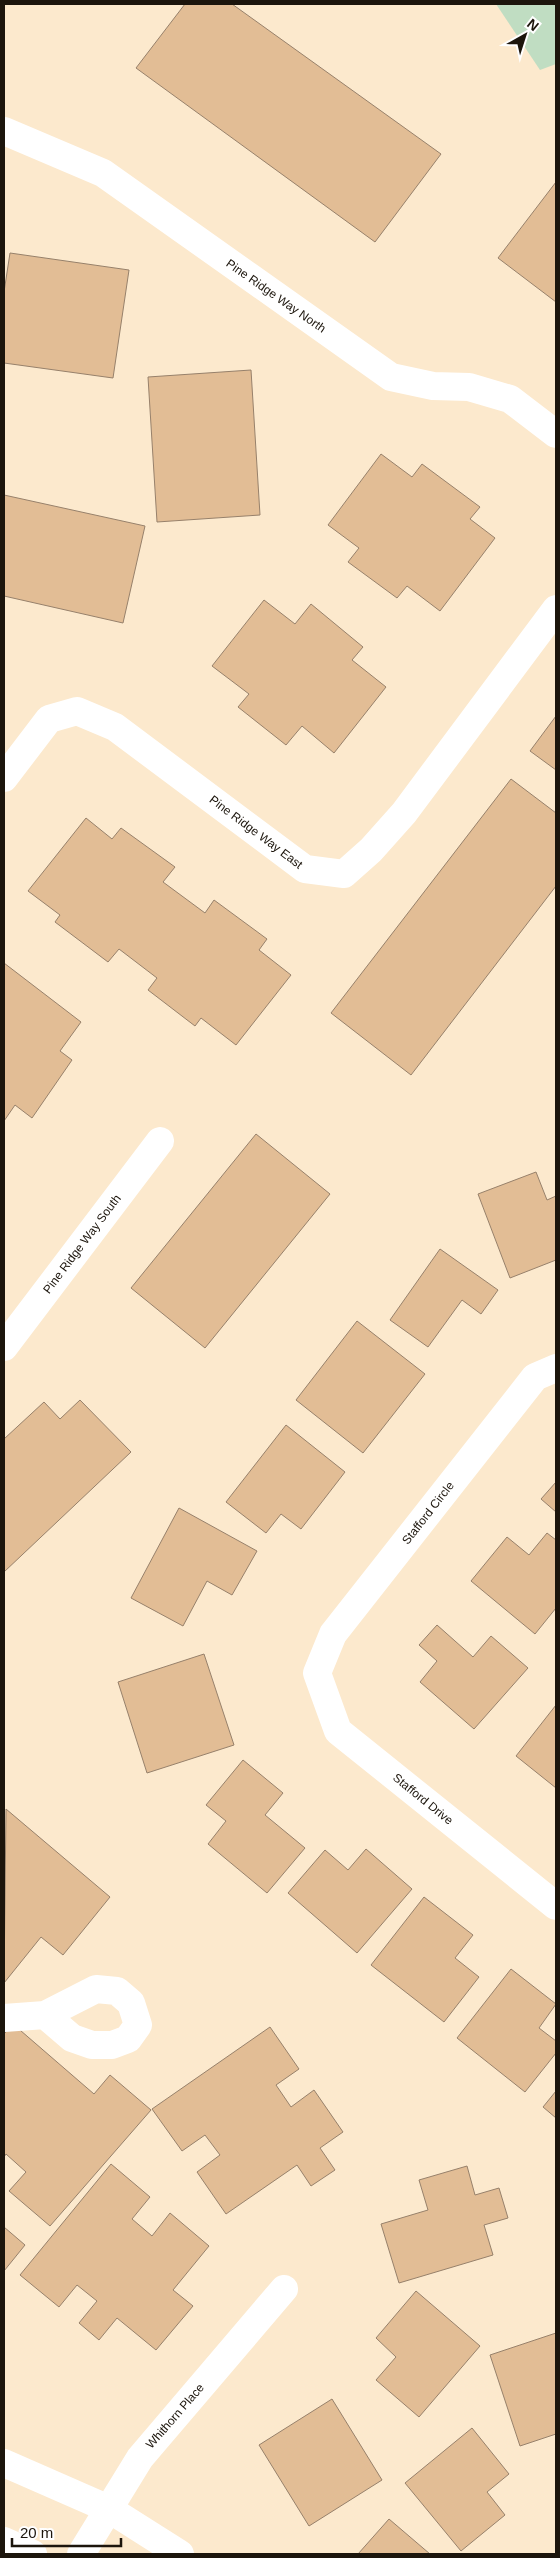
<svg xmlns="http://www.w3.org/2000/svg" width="560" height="2558" font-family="Arial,sans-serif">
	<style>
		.green { fill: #c0ddc2 }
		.building { fill: #e2bd95; stroke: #97816b }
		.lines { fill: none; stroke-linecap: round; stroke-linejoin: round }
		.minor { stroke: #fff; stroke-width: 28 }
		.labels { text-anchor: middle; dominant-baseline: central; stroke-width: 4; stroke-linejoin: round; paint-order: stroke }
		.street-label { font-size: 12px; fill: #1c150c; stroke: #fff }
	</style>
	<rect width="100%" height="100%" fill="#fce9cd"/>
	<!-- green -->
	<path class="green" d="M496,4H556V64L540,70Z"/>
	<!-- building -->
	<path class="building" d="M185,4H232L441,154L375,242L136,68Z
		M556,182V302L498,258Z
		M10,253L129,270L113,378L4,363V292Z
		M251,370L260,515L157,522L148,377Z
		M381,454L412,477L422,464L480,507L470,519L495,538L440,611L407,586L397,598L348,562L359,548L328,525Z
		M4,495L145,526L123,623L4,596Z
		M264,600L295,624L311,604L363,647L352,660L386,687L334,753L302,726L286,745L238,707L249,694L212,666Z
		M556,716V770L530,751Z
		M511,779L556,813V886L411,1075L331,1013Z
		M86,818L112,839L121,828L175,867L163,882L205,913L214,900L267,939L259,950L291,975L236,1045L201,1018L195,1026L148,990L157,978L119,949L108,962L55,922L60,915L28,891Z
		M4,963L81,1022L60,1051L72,1060L32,1118L15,1105L4,1121Z
		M256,1134L330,1194L205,1348L131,1288Z
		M536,1172L547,1200L556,1196V1260L510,1278L478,1194Z
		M440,1249L498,1290L481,1314L462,1300L428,1347L390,1320Z
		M357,1321L425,1374L363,1453L296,1400Z
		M80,1400L131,1452L4,1572V1439L44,1402L60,1419Z
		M286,1425L345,1472L301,1529L281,1514L266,1533L226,1502Z
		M556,1482V1512L541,1499Z
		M179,1508L257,1551L232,1595L207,1581L183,1626L131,1598Z
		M547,1533L556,1540V1608L535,1634L471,1581L507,1537L529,1555Z
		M437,1625L473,1657L491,1636L528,1668L474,1729L420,1682L437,1661L419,1645Z
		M204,1654L234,1745L147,1773L118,1682Z
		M556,1705V1788L516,1756Z
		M243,1760L283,1793L265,1815L305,1848L267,1893L208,1844L226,1821L206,1805Z
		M6,1809L110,1897L63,1955L41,1937L4,1983Z
		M366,1849L412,1889L357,1953L288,1893L325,1850L348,1870Z
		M424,1897L473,1935L455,1958L479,1977L444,2022L371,1965Z
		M511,1969L556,2004L539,2028L556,2041V2053L525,2092L457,2038Z
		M13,2024L94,2094L110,2075L151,2110L50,2226L9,2191L26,2172L6,2154L4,2157V2034Z
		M270,2027L299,2069L276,2085L291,2107L314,2090L343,2132L320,2148L335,2170L311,2186L297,2165L226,2214L197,2172L220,2155L205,2135L182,2151L152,2109Z
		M556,2091V2118L543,2107Z
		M111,2164L150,2197L132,2219L152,2236L170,2213L209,2246L173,2290L193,2306L156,2350L117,2318L99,2340L79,2323L97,2301L77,2285L59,2307L20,2275Z
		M467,2166L475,2195L499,2188L508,2218L484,2225L493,2255L399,2283L381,2224L428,2210L419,2180Z
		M4,2227L25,2245L4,2271Z
		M416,2291L480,2346L419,2417L376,2380L396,2357L376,2338Z
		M556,2333V2434L520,2446L490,2355Z
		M332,2399L382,2480L309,2526L259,2445Z
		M472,2428L509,2474L487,2492L505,2515L461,2551L405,2483Z
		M389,2519L430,2554H358Z"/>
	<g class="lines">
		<!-- minor -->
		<path class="minor" d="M4,131L103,173L391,377L433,386L469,387L510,399L556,434
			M4,778L49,719L77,711L115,727L305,869L344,874L371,850L404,813L556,609
			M4,1347L160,1141
			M556,1368L535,1377L333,1634L317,1673L338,1731L556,1906
			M4,2018L45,2015L96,1989L117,1991L131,2003L138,2025L128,2039L112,2045H92L72,2038L45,2015
			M4,2463L109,2509L180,2554
			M4,2541L33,2554
			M81,2554L140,2458L284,2289"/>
	</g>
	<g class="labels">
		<!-- street labels -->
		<g class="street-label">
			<text transform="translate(276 296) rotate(35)">Pine Ridge Way North</text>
			<text transform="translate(256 832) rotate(37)">Pine Ridge Way East</text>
			<text transform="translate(82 1244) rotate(-53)">Pine Ridge Way South</text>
			<text transform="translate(428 1513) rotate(-52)">Stafford Circle</text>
			<text transform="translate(423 1799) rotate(39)">Stafford Drive</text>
			<text transform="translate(175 2416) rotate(-49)">Whithorn Place</text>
		</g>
	</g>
	<!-- border -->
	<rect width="560" height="2558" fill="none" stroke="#1c150c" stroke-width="10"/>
	<!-- north arrow -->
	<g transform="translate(525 35) rotate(39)" stroke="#ffffff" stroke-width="4" paint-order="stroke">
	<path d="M0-4L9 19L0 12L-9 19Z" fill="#1c150c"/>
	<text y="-8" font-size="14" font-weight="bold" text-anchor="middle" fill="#1c150c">N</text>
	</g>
	<!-- scale -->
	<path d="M12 2538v8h109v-8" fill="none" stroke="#1c150c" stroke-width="2.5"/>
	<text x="20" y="2538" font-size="15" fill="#1c150c" stroke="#ffffff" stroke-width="4" paint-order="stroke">20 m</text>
</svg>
